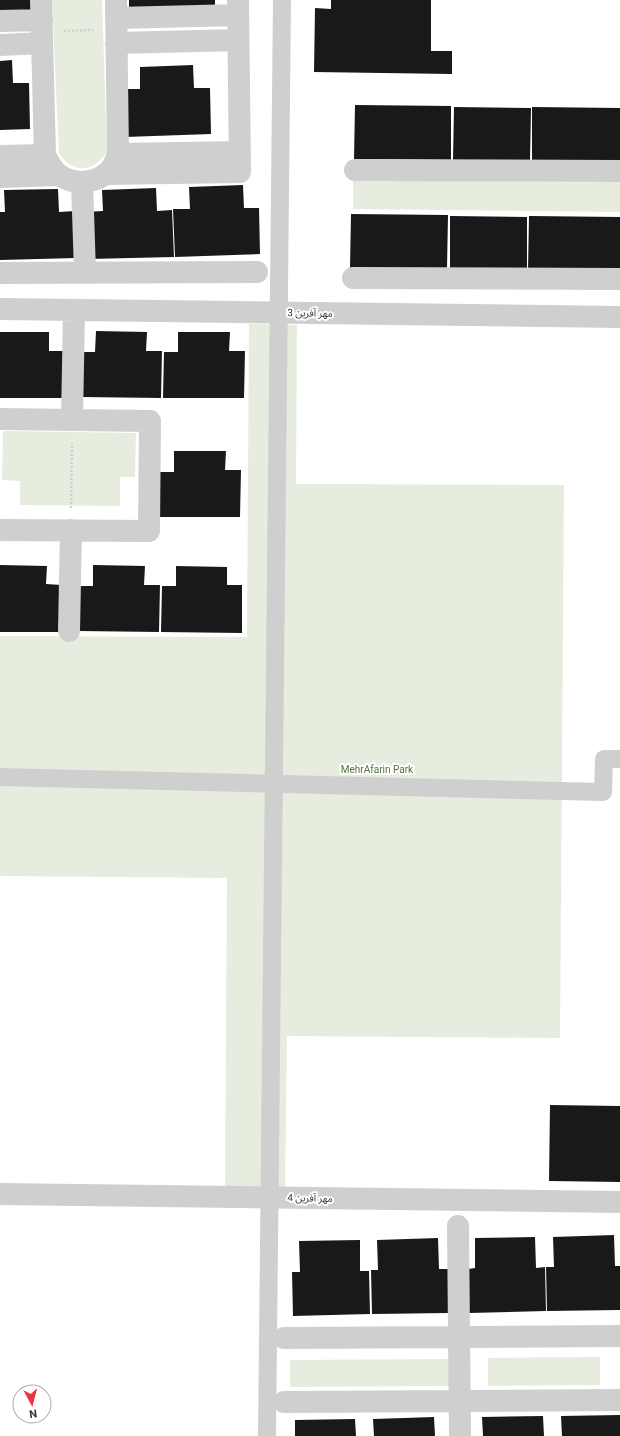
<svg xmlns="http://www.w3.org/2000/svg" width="620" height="1436" font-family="Roboto,'Noto Sans Arabic',sans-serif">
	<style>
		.park { fill: #e6ecde }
		.building { fill: #191919 }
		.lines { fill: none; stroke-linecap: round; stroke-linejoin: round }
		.path { stroke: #cfcfcf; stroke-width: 2.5; stroke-dasharray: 2 2; stroke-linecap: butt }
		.pedestrian { stroke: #cfcfcf; stroke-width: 18 }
		.minor { stroke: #cfcfcf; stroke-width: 22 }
		.labels { text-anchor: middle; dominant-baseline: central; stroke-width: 4; stroke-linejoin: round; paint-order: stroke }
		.street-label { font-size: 10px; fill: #323232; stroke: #fff }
		.park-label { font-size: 10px; fill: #56703d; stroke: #fff }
	</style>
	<rect width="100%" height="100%" fill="#fff"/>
	<!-- park -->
	<path class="park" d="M52,0H102L107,151C95,173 72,174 59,153Z
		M353,180L620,182V212L353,209Z
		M249,324L297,325L296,484L564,485L560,1038L287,1036L285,1187H225L227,878L0,876V636L247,637Z
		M3,431L136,433L135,477H120V506L20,505V481L2,480Z
		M600,1357V1385L488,1386V1358Z
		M449,1359V1386L290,1387V1360Z"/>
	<!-- building -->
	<path class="building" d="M0,0H33V11L0,12Z
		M129,0H215V10L129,12Z
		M331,0H431V51H452V74L314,72L315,8L331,9Z
		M12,60L13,83H29L30,129L0,130V61Z
		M193,65L194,88H210L211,134L125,137L124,89H140V67Z
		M355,105L451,106V160L354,159Z
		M454,107L531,108L530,161L453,160Z
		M532,107L620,108V162L532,161Z
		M243,185L244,208H259L260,254L175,257L173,209H190L189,187Z
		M156,188L157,211L172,210L174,257L88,259L86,212L103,211L102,190Z
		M58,189L59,212L75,211L76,258L0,260V212H5L4,190Z
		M351,214L448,215L447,269L350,268Z
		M450,216L527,217V270L450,269Z
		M529,216L620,217V271L528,270Z
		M96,331L147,332L146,351H162L161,398L81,397V352H95Z
		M0,332H49V351H64V398H0Z
		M178,332H230L229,351H245L244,398H163L164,352H178Z
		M174,451H226L225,470H241L240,517H160V472H174Z
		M0,565L47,566L46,584L62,585L61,632H0Z
		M93,565L145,566L144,585H160L159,632L78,631L79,586H93Z
		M176,566L227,567V585H242V633L161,632L162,586H176Z
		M550,1105L620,1106V1182L549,1181Z
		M614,1235L615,1266H620V1310L547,1311L546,1267H554L553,1237Z
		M535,1237L536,1268L545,1267L546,1311L469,1313L468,1269L475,1268V1238Z
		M438,1238L439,1269H448L449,1313L372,1314L371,1270H378L377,1240Z
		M360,1240V1271H369L370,1314L293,1316L292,1272H300L299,1241Z
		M620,1415V1436H562L561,1416Z
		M543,1416L544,1436H483L482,1417Z
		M434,1417L435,1436H374L373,1419Z
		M355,1419L356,1436H295V1420Z"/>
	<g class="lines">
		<!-- path -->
		<path class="path" d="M64,31L93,30
			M71,508L72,443"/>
		<!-- pedestrian -->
		<path class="pedestrian" d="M0,777L603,792L604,759H620
			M267,1436L282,0"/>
		<!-- minor -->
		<path class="minor" d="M41,0L45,155C49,162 52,170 59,175C77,187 101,183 113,166C115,162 116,158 118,154L116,0
			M116,18L238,15
			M0,21L42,20
			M116,43L238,40
			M0,45L42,43
			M118,154L240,152
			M0,156L45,155
			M355,170L620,171
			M105,174L240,172L238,0
			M0,177L59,175
			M82,182L85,272
			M0,273L257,272
			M353,278L620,279
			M0,309L620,317
			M0,419L150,421L149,531L0,530
			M72,420L74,310
			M69,631L71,530
			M0,1194L620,1202
			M458,1226L460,1436
			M284,1338L620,1336
			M284,1402L620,1400"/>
	</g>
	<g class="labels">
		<!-- street labels -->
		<g class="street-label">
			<text transform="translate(310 313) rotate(1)">مهر آفرین 3</text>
			<text transform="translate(310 1198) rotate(1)">مهر آفرین 4</text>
		</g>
		<!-- park labels -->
		<g class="park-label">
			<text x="377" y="769">MehrAfarin Park</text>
		</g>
	</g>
	<!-- north arrow -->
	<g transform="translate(32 1404) rotate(173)"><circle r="19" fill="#ffffff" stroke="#adadad"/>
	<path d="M0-3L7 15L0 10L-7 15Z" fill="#ea3345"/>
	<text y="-6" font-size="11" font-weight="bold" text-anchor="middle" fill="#323232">N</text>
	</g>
</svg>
